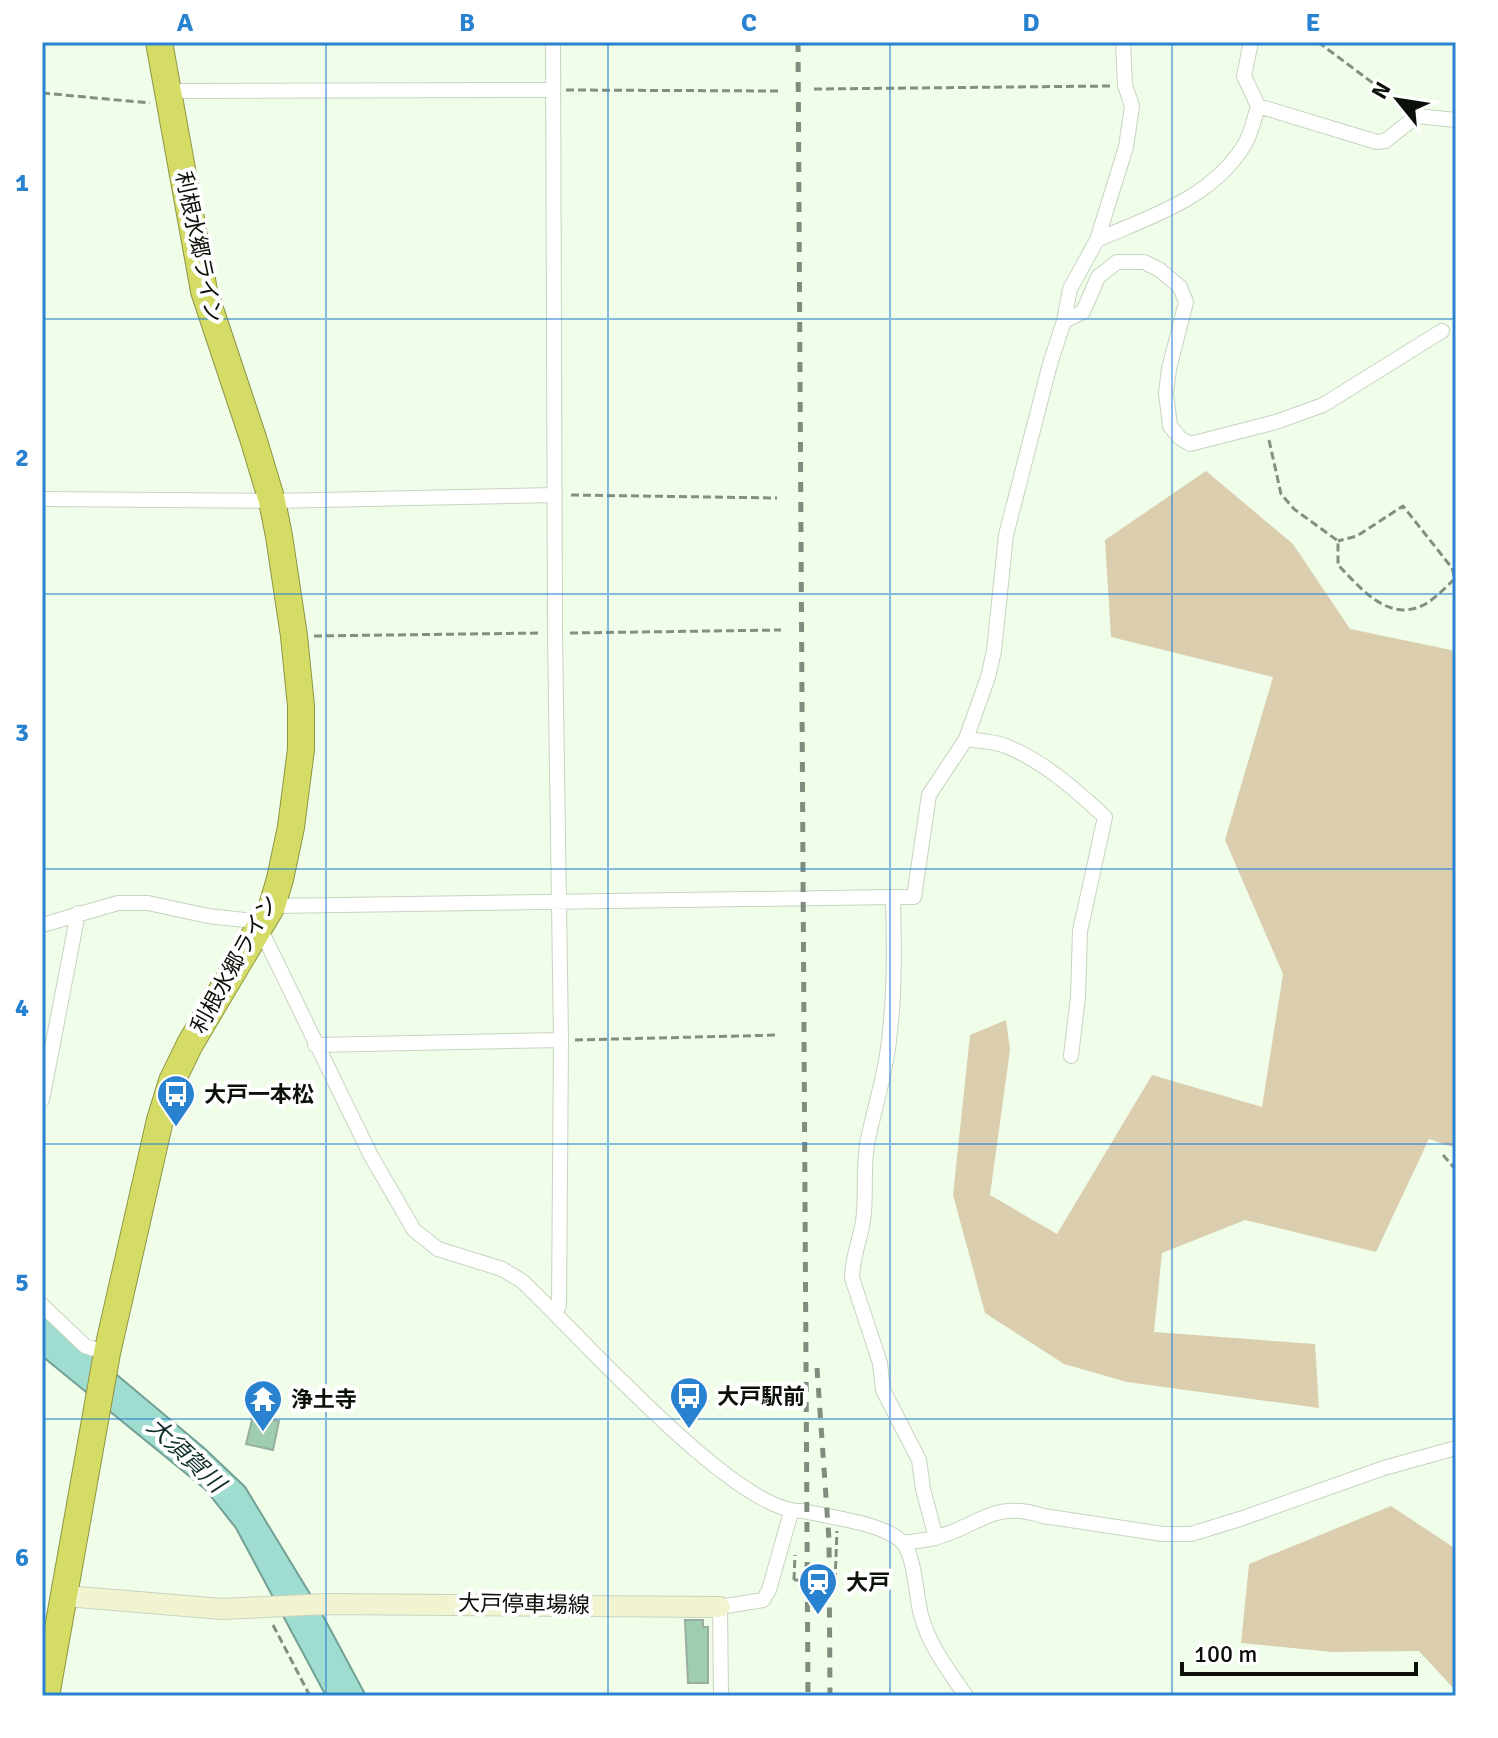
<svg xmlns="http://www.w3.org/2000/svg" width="1498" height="1738" font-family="Signika,'Noto Sans JP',sans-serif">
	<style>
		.green { fill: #daceaf }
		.water { fill: #a0ddd1; stroke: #73a095; stroke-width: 2 }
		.building { fill: #9ecdb0; stroke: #99aea1; stroke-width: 2 }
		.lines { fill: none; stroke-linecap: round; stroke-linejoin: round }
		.street-casing { stroke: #c7d4c0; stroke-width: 16 }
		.secondary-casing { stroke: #c7d4c0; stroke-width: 22 }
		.highway-casing { stroke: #8e9545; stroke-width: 28 }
		.path { stroke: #858f81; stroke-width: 3; stroke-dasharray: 8 4; stroke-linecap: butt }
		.street { stroke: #fff; stroke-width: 14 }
		.secondary { stroke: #f2f4d1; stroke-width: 20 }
		.highway { stroke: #d4dc65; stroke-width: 26 }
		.rail { stroke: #828c7e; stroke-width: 5; stroke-dasharray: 10 10; stroke-linecap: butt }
		.path-bridge { stroke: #858f81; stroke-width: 3; stroke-dasharray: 8 4; stroke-linecap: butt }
		.grid { fill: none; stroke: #2982cf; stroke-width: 2; stroke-opacity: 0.55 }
		.labels { text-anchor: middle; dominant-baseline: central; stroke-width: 8; stroke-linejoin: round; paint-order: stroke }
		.street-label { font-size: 22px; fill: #0b1009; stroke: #fff }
		.poi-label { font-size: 22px; font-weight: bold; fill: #0b1009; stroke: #fff; text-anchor: start }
		.water-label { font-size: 24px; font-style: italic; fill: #12312c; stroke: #fff }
		.neatline { fill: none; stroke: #2982cf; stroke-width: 3 }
		.grid-label { font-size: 26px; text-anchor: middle; font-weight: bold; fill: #2982cf }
	</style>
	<rect width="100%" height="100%" fill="#effde9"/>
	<!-- green -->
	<path class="green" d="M1206,471L1293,544L1350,629L1456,651V1148L1429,1139L1376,1252L1245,1220L1162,1253L1154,1332L1315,1344L1319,1408L1127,1382L1064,1364L985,1313L953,1195L970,1035L1006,1020L1010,1050L990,1195L1057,1234L1152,1075L1262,1107L1283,974L1225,840L1273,677L1111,637L1105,540Z
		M1391,1506L1456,1549V1691L1419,1651L1332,1652L1241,1643L1249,1564Z"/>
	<!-- water -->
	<path class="water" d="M42,1312L204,1448L245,1487L321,1612L366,1696H326L236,1528L205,1489L42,1356Z"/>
	<!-- building -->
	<path class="building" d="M253,1416L279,1421L273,1450L246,1444Z
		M685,1620H703V1627H708V1683H688Z"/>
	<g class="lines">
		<!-- street casing -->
		<g class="street-casing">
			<path id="street" d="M553,42L555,633L561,1040L559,1306L555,1312
				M167,91L553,90
				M1258,106L1377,142L1385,141L1417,116L1456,120
				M1097,240C1151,216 1210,199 1243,147C1251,136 1254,119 1258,106L1244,76L1251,42
				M1064,321L1083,312L1098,277L1117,262H1144L1160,270L1180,287L1186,302L1169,369L1166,393L1170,426L1180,438L1190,444L1276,422L1323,405L1442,331
				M42,499L272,501L555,495
				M966,739C978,741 991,741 1003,745C1041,759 1076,790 1105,817L1080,931L1078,997L1071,1056
				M893,897H914L929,795L966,739L988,677L994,651L1006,535L1050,364L1064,321L1070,289L1097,240L1126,147L1132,106L1125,85L1123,42
				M272,906L893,897C894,942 895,987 890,1031C887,1068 876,1102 868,1139C863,1163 866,1187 864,1212C863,1234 852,1254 852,1278L880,1363L883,1390L919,1460L923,1489L936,1538
				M42,925L118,903H148L208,916L263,922
				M260,928L371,1156L414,1230L438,1249L502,1269L522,1281C574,1329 738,1516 803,1511C828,1517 885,1523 903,1543C915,1557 916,1596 921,1615C929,1645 948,1670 966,1696
				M315,1045L561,1040
				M42,1100L78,913
				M42,1305L85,1346L107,1353
				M903,1543C913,1541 924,1541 934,1538C978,1527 993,1499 1043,1516L1163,1534H1191L1240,1519L1384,1468L1456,1448
				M721,1696L720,1607L763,1600L769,1590L791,1512"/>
		</g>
		<!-- secondary casing -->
		<g class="secondary-casing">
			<path id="secondary" d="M66,1596L222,1609L327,1604L720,1607"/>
		</g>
		<!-- highway casing -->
		<g class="highway-casing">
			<path id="highway" d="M46,1696L107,1353L160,1120L172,1081L190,1044L272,906L280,879L291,827L301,749V706L294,636L279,536L272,501L253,438L204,291L159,42"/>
		</g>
		<!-- path -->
		<path class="path" d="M1318,42L1405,107
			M814,89L1111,86
			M566,90L778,91
			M42,93L150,103
			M1269,440L1281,494L1294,509L1338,541V565C1359,586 1385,620 1419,607C1433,602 1444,588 1455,579L1452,568L1403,506L1357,536L1338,541
			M571,495L777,498
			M570,633L781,630
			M314,636L542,633
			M575,1040L779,1035
			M1443,1155L1456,1170
			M794,1580L795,1555
			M817,1580L818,1608
			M835,1581L837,1531
			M273,1625L310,1696"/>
		<!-- street -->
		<use href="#street" class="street"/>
		<!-- secondary -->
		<use href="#secondary" class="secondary"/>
		<!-- highway -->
		<use href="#highway" class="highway"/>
		<!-- rail -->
		<path class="rail" d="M798,42L808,1696
			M817,1368L829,1540L830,1696"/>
		<!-- path-bridge -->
		<path class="path-bridge" d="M794,1580L835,1581"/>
	</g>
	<!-- grid -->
	<path class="grid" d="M326,42V1696M608,42V1696M890,42V1696M1172,42V1696M42,319H1456M42,594H1456M42,869H1456M42,1144H1456M42,1419H1456"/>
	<!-- icons -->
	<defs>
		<g id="bus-pin" transform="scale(2)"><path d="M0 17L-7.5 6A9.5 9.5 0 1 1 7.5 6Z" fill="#2982cf" stroke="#fff"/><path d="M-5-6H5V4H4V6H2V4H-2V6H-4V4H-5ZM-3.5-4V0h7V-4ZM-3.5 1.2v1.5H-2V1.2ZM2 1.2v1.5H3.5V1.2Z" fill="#fff"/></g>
		<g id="temple-pin" transform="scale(2)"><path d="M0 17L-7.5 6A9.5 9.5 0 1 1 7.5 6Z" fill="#2982cf" stroke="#fff"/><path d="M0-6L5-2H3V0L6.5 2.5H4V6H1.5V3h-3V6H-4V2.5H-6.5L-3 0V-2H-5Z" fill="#fff"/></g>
		<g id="station-pin" transform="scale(2)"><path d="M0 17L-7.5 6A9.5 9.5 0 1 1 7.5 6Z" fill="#2982cf" stroke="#fff"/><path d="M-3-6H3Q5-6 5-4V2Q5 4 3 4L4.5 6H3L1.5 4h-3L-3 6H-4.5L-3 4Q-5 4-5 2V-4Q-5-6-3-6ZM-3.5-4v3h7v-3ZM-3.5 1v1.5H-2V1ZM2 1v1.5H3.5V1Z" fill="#fff"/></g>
	</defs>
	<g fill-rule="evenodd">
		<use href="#bus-pin" x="176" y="1094"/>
		<use href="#bus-pin" x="689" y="1396"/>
		<use href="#temple-pin" x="263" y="1399"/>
		<use href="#station-pin" x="818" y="1582"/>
	</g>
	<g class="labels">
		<!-- street labels -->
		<g class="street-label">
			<text transform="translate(199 247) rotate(78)">利根水郷ライン</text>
			<text transform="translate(234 964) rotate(-61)">利根水郷ライン</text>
			<text transform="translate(524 1604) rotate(1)">大戸停車場線</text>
		</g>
		<!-- poi labels -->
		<g class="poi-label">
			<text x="204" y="1094">大戸一本松</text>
			<text x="717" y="1396">大戸駅前</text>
			<text x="291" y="1399">浄土寺</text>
			<text x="846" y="1582">大戸</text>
		</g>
		<!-- water labels -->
		<g class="water-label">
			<text transform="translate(186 1455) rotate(43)">大須賀川</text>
		</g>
	</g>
	<!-- border -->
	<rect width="1498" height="1738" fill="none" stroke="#ffffff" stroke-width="88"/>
	<!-- north arrow -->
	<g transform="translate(1398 100) rotate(300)" stroke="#ffffff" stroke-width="6" paint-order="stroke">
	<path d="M0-6L14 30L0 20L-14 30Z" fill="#0b1009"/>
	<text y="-12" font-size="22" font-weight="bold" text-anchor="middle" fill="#0b1009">N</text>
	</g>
	<!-- scale -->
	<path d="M1182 1662v12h234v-12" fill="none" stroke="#0b1009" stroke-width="4"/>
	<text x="1194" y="1662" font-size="24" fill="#0b1009" stroke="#ffffff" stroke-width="6" paint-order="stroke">100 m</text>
	<rect x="44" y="44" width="1410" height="1650" class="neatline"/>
	<g class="grid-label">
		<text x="185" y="31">A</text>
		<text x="467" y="31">B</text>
		<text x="749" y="31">C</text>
		<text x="1031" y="31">D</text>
		<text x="1313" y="31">E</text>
		<text x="22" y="191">1</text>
		<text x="22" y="466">2</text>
		<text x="22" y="741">3</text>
		<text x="22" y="1016">4</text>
		<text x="22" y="1291">5</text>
		<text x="22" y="1566">6</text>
	</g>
</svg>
